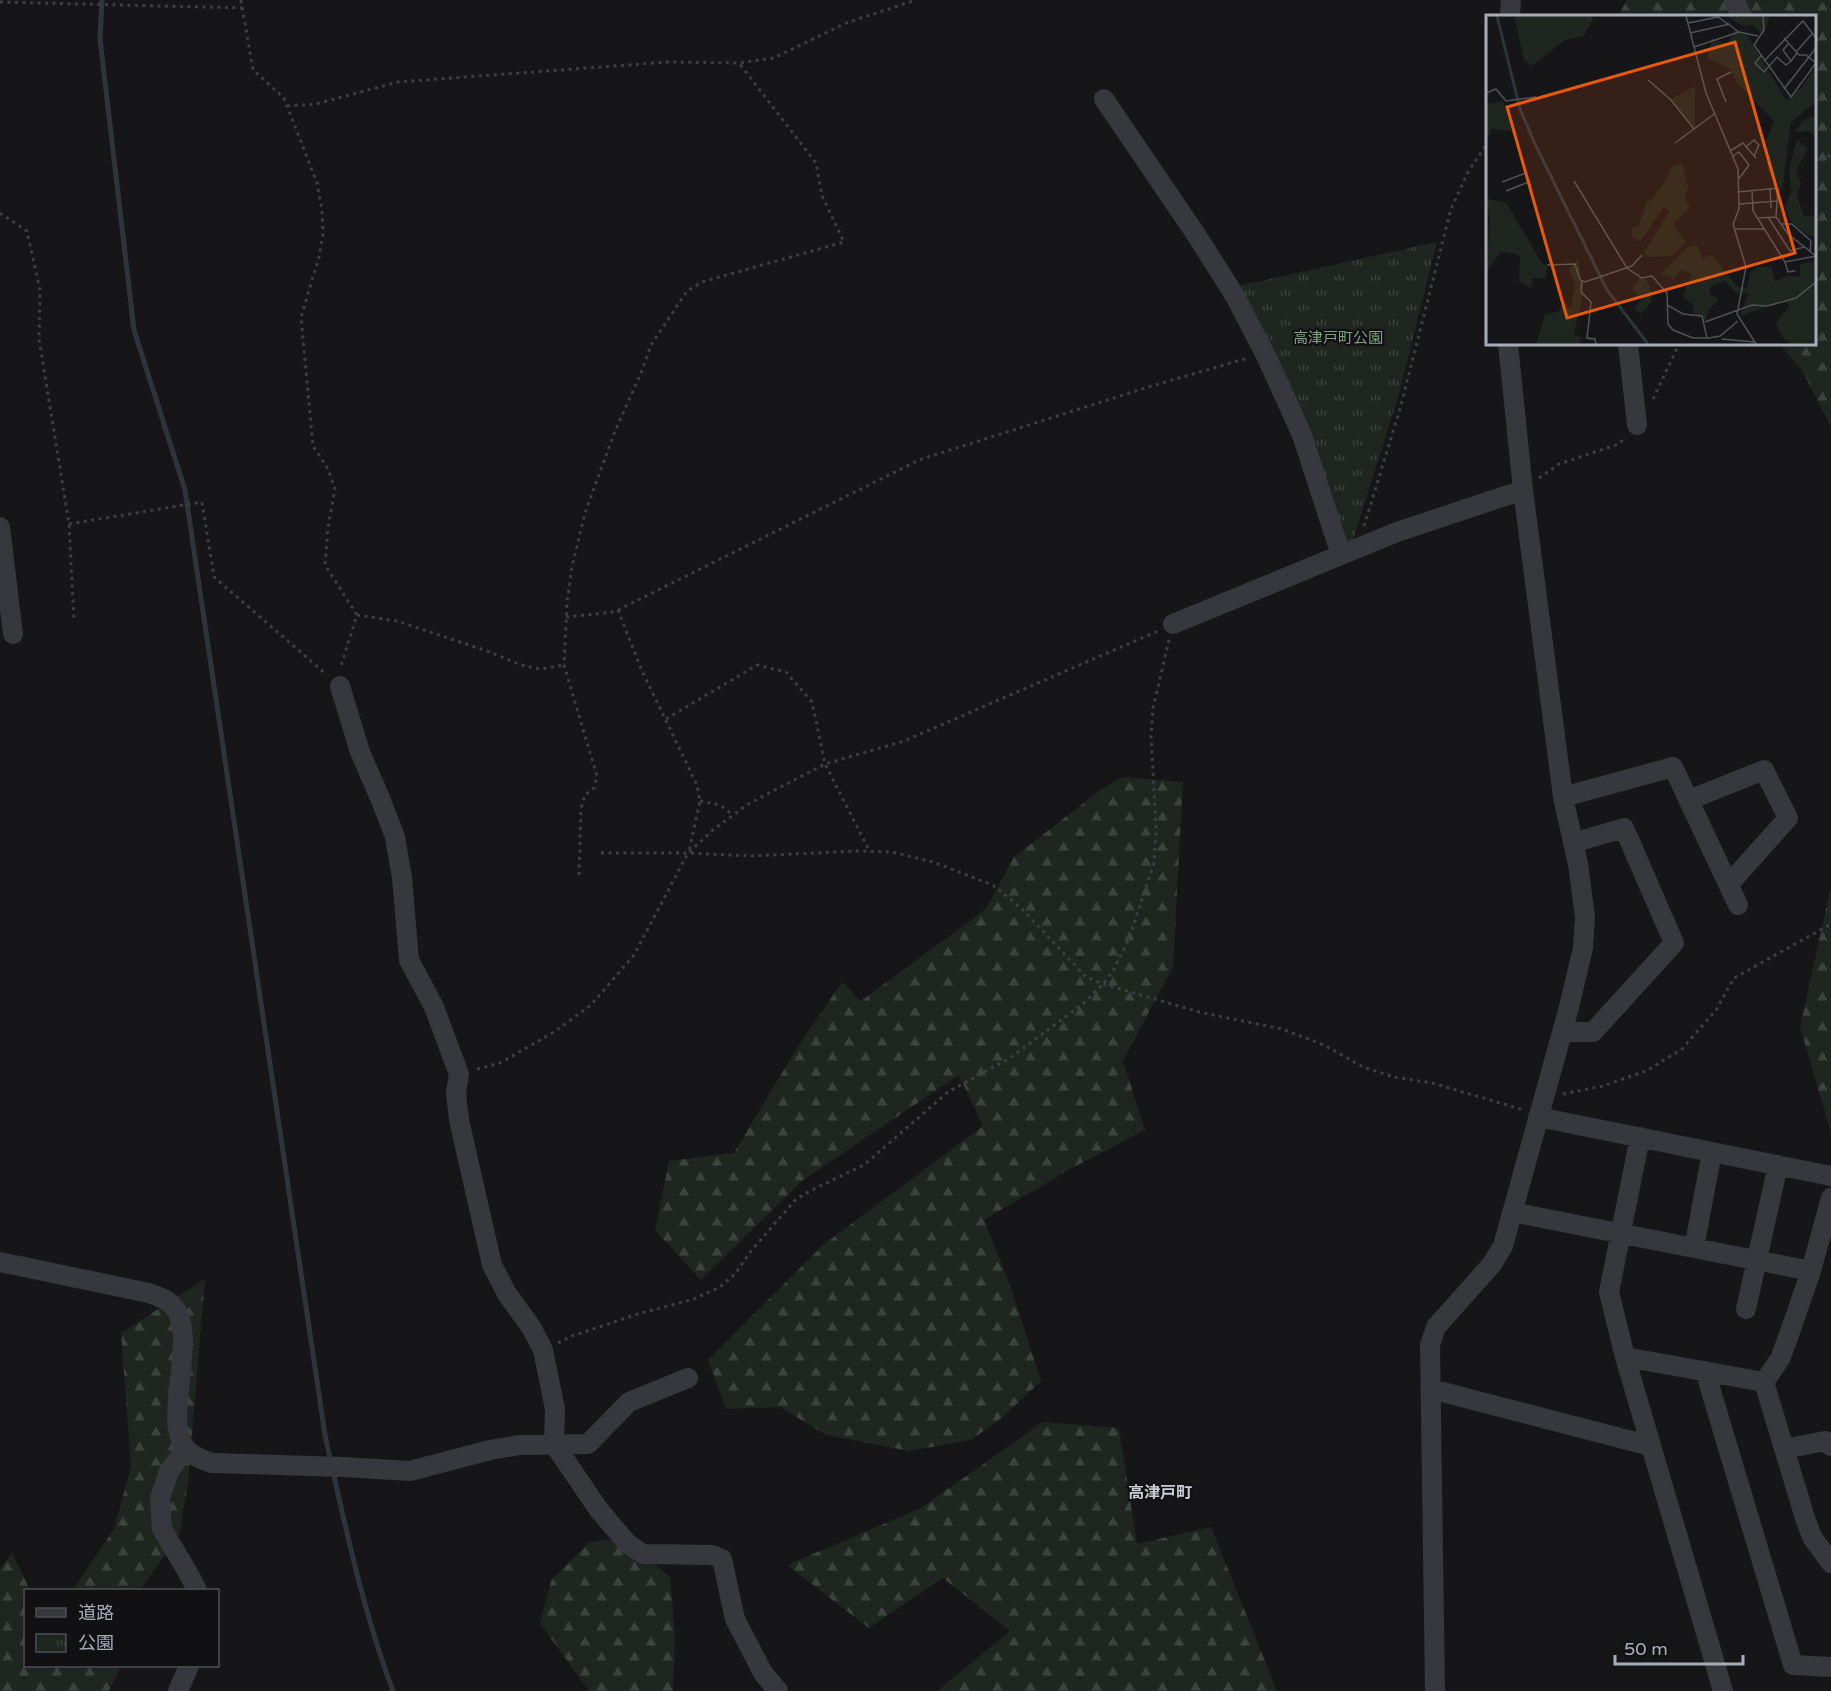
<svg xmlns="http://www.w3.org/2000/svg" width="1831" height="1691" font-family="'Varela Round','Noto Sans JP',sans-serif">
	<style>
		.forest { fill: url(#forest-firs) }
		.park { fill: url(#park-tufts) }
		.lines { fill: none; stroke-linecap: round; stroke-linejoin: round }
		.stream { stroke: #2c353c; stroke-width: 5 }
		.path { stroke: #3d3f44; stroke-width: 3; stroke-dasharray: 3 4.5; stroke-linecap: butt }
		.minor { stroke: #37383d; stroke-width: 20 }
		.labels { text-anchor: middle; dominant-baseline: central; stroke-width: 4.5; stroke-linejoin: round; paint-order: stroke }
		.park-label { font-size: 15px; fill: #7fa381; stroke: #111113 }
		.neighbourhood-label { font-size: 16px; font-weight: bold; fill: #c9ccd4; stroke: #111113 }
		.inset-river { fill: none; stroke: #2c353c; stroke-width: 3 }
		.inset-road { fill: none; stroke: #505258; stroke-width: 1.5 }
		.view { fill: #e8590c; fill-opacity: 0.15; stroke: #e8590c; stroke-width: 3 }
		.inset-edge { fill: none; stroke: #a8adb8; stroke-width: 3 }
	</style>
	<defs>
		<pattern id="forest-firs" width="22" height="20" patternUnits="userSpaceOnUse" patternTransform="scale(1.5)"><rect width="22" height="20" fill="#1e261f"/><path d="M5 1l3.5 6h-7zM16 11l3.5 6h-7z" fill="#3c433d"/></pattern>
		<pattern id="park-tufts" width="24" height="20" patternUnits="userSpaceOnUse" patternTransform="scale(1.5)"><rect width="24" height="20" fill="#1e261f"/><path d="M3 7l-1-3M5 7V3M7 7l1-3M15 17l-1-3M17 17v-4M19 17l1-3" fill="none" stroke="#3c433d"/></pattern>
	</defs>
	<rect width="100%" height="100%" fill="#161618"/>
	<!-- forest -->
	<path class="forest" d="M1627,0H1763L1765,2L1767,0H1831V427L1802,370L1779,344H1814V16H1618Z
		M1123,777L1183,782L1173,967L1123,1061L1145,1130L1070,1169L984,1220L1008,1279L1041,1381L1003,1417L971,1440L909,1451L826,1435L780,1407L726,1409L708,1360L823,1245L983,1126L959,1075L803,1180L701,1280L655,1230L669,1161L734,1153L797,1048L842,982L861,1001L986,909L1014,857L1103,788Z
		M1831,886V1133L1800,1027Z
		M205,1279L188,1483L179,1536L142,1587V1590H73L114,1529L131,1467L121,1333Z
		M1043,1422L1119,1428L1137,1544L1211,1527L1277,1691H937L1010,1631L943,1578L869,1628L787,1565L921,1508Z
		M619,1539L670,1576L675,1638L673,1691H589L540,1623L551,1581L590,1542Z
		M12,1553L30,1590H26V1666H121L109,1691H0V1568Z"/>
	<!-- park -->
	<path class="park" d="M1437,242L1399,394L1353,540L1338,544L1233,287Z"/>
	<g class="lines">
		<!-- stream -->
		<path class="stream" d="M102,0L100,39L134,330L185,490L325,1435C344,1521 362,1608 393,1691"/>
		<!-- path -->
		<path class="path" d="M241,0L253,70L284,98L317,183L322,210L323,234L319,257L301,317L313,446L328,469L335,489L328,527L325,565L357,615L340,669
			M0,2L243,8
			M287,106L316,104L398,82L668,62L739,63L774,58L846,23L916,0
			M1814,163L1831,155
			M0,213L27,231L40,290L39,339L69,524L74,621
			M1747,344L1750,349
			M1653,399L1679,344
			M1539,478L1559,464L1619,444L1624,438
			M69,524L202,502L214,577L327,675
			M1364,526L1400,409L1451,209L1468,172L1488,142
			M618,610L642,671L697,785L700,801L689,851
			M357,615L397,621L487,651L521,665L540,669L564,665
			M566,617L614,612L919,460L1145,388L1248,358
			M666,719L757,665L786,672L812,702L825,764L870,852
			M700,801L720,805L733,815
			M601,853H688L750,856L857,851L892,852L933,862L993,885L1022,909L1086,977L1103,984L1199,1012L1282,1029L1324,1045L1363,1067L1394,1077L1432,1083L1524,1110
			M579,875L581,808L585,795L594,788L597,776L564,665L567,602L572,567L585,513L615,431L641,373L651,345L687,291L702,282L844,242L822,196L816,163L739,63
			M477,1069L500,1063L554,1032L591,1005L634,955L688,853L713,830L748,804L825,764L904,741L1158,631
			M1563,1094L1603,1086L1646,1071L1682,1049L1716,1010L1734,978L1831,924
			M558,1343L572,1336L638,1314L694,1299L720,1287L735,1274L751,1251L796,1199L812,1190L864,1165L948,1092L1010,1058L1084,1003L1103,984L1113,971L1129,938L1154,863L1156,827L1151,737L1153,708L1169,640"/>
		<!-- minor -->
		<path class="minor" d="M1734,0L1742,16
			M1510,16L1511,0
			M1104,99L1197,236L1235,296L1268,360L1302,435L1341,555
			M1628,344L1637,425
			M0,527L13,634
			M1173,624L1397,532L1523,490
			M340,686L360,752L380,798L395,837L402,878L409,960L434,1007L459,1074L456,1093L459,1120L492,1265L507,1294L531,1327L543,1350L555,1409L554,1444L599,1510L627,1543L643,1554L712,1555L722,1559L735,1619L763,1673L778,1691
			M1563,797L1673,767L1738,905
			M1689,800L1764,770L1788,818L1729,884
			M1562,1032H1593L1674,943L1624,828L1573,843
			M1538,1117L1831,1176
			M1640,1137L1609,1292L1625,1357L1723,1691
			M1512,1212L1811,1271
			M1694,1248L1712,1152
			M0,1262L149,1293C157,1296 167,1299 173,1306C200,1335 160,1422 187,1450C194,1457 203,1460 212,1463L343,1467L410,1471L490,1450L520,1445L588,1444L629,1402L688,1378
			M1746,1309L1778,1165
			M1625,1357L1764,1382
			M1705,1371L1793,1665L1831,1667
			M1764,1382L1780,1359L1790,1332L1811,1271L1831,1198
			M1764,1382L1805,1518L1812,1537L1831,1563
			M1431,1389L1651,1446
			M186,1449L169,1471L160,1498L162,1529L187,1571L197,1590
			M1784,1449L1825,1441L1831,1446
			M178,1691L189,1666
			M1435,1691L1430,1345L1436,1327L1492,1264L1503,1246L1569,1007L1583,948L1585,917L1578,864L1563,797L1523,490L1508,344"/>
	</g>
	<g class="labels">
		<!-- park labels -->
		<g class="park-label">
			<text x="1338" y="338">高津戸町公園</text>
		</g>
		<!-- neighbourhood labels -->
		<g class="neighbourhood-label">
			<text x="1160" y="1493">高津戸町</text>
		</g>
	</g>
	<!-- overview -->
	<g transform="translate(1486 15)">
		<rect width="330" height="330" fill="#161618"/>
		<path d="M28,1H105L107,3L98,21L80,25L45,51L38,45Z" fill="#1e261f"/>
		<path d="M241,1H284L277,21L268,10L256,11ZM249,15L261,20L300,85L315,73L330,51V87L305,107L296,177L282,156L280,126L288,106L251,68L244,54L221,43L226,23L241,29ZM17,86L26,116L6,114L0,127V89ZM330,100V122L322,116L309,117L316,106ZM311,125L322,133L310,156L315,168L311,181L318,202L330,200V222L321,220L303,204L299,191L305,178L303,154ZM196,148L202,171L199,184L204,192L187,209L200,227L186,241L162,242L158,237L183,197L178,192L154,227L146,222V213L153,210L161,185L164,186L176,171L186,151ZM0,184L20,187L56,248L61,251L60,263H47L45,274L33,266L34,241L26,238L14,237L0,259L4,205ZM211,230L217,244L226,239L251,272L261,273L264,257L272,252L285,251L289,266L301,261L314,262V249L329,247L330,328L306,329L296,322L290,308L303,292L299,285L254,301L262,279L250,277L239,266L224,272V280L233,284L223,295L220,306L206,297L208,291L197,282L205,259L195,255L187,264L175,259L202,232ZM92,244L98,277L88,318L95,323L94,329H50L59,300L73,296L78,286L85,293L89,271L83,254ZM153,262L161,265L166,281L165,288L155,298L147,295L156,283L146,275Z" fill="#1e261f"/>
		<path d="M209,71V111L207,112L185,84Z" fill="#1e261f"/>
		<path class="inset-river" d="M11,1L34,94L49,129L121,275L162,329"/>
		<path class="inset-road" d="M200,1L220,78L252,154L253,194L247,209L260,252L251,299L270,329M277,1L278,15L268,30L305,82L330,48L320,40H313L298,23M202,8L232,2L253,17M204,18L244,9M303,28L297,35L305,46L311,38M208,32L253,17L272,21M310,37L326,19M275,41L269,48L278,57L291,42L300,50L305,46M278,46L317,6L330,23M162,65L185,85L208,114M298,74L330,33M0,78L10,74L20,86L50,82M240,87L231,64L245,57M189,128L228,99M260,132L268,125L273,130L268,141M244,136L257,128L270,143M247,141L253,137L263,150L252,165M38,154L45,171M88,166L141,253L156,263L166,261L181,278L182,309L187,315L207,323H223L234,321L252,306M16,167L40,158M284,174L285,193M266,175L267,196L299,247L302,257L309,256M20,176L43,167M252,177L292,173L290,202L302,219L330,241M253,189L292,186M282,202L304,236L318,232M272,203L290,202M295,209H306L325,226L324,237M249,214H278M299,247L330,241M61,250L89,249L94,265L99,267L146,251L156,240M96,266L95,277L105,287L101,323L109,324L110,329M181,290L197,299L216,301L221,323M219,307L266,290L281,291L310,283L330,267M236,324L268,327"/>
		<path class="view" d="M249,27L309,238L81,303L21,92Z"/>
		<rect width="330" height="330" class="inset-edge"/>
	</g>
	<!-- legend -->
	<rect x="24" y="1589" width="195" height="78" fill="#111113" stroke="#4d4f55" stroke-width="1.5"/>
	<rect x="36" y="1608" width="30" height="9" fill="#37383d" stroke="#4d4f55" stroke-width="1.5"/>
	<text x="78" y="1619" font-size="18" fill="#a8adb8">道路</text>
	<rect x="36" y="1634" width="30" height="18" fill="url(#park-tufts)" stroke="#4d4f55" stroke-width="1.5"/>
	<text x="78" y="1649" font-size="18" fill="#a8adb8">公園</text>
	<!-- scale -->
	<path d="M1615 1655v9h128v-9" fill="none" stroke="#a8adb8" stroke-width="3"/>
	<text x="1624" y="1655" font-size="18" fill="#a8adb8" stroke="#111113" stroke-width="4.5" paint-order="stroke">50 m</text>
</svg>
